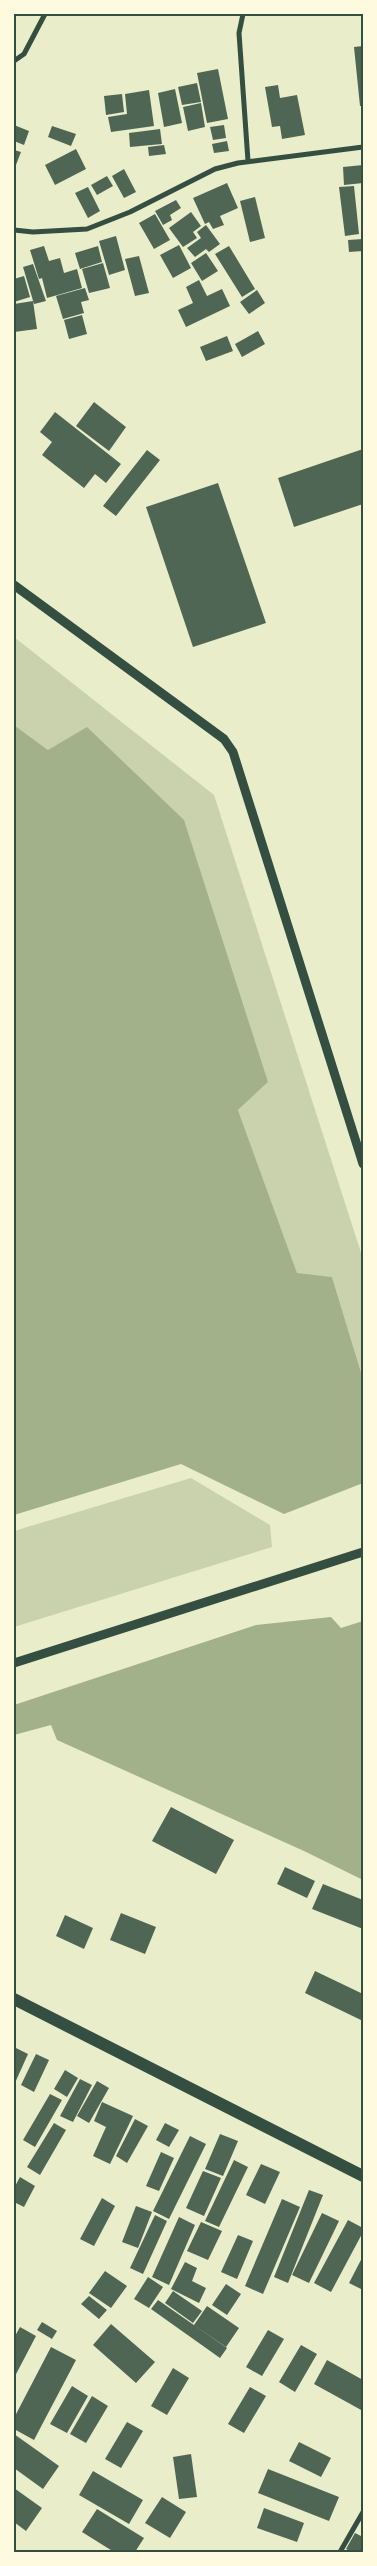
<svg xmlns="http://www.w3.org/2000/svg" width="377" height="2566" font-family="'DM Sans',sans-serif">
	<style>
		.green { fill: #cad2ad }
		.water { fill: #a3b18a }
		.building { fill: #4f6655 }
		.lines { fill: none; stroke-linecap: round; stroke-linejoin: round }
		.minor { stroke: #344e41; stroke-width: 5 }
		.tertiary { stroke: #344e41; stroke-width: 9 }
		.primary { stroke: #344e41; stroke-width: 12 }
		.neatline { fill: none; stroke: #344e41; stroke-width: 2 }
	</style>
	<rect width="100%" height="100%" fill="#e9edc9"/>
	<!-- green -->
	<path class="green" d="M14,637L214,795L363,1259V1379L332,1277L297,1274L238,1110L268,1082L48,750L14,725Z
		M191,1478L270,1525L272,1547L14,1627V1531Z"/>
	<!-- water -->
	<path class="water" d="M14,725L48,750L87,727L184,820L268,1082L238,1110L297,1273L332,1277L363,1379V1483L284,1514L181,1464L14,1515Z
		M331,1617L341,1628L363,1621V1880L304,1851L57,1740L51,1725L14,1735V1705L256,1625Z"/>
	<!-- building -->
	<path class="building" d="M363,46V106H360L354,47Z
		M218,69L228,119L207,123L197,73Z
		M197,83L201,102L182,105L178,87Z
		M278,85L280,98L297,95L305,135L282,139L280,126L272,127L265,87Z
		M175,89L182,123L164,127L158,93Z
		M149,90L154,126L111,132L108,117L127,114L125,94Z
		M122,94L124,112L106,115L104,96Z
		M201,103L205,127L188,131L183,107Z
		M14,125L29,131L24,145L14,141Z
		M224,125L226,138L213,140L210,127Z
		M52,126L76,134L71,146L48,137Z
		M160,129L162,144L130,147L129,133Z
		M227,141L229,151L214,153L212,144Z
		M164,145L166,154L149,156L148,147Z
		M76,149L86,169L55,185L45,165Z
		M14,150L21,152L14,170Z
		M363,165V183L344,185L343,167Z
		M124,169L136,192L124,198L112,176Z
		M107,176L113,186L97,195L91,185Z
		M227,183L238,208L220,216L224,225L213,229L209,222L205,224L193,198Z
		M354,186L359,234L345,236L339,187Z
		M88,187L100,211L88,218L75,193Z
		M255,197L265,238L250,242L240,201Z
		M176,200L181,208L170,215L172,220L163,225L155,211Z
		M191,212L201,226L193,232L197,238L183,247L169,228Z
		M155,214L170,240L154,249L139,223Z
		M206,225L220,244L209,252L206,249L195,257L187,248L201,238L197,232Z
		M116,236L125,270L109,275L99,241Z
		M363,239V251L349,252L348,240Z
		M179,245L191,268L173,278L160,255Z
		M44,246L49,261L60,258L64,273L77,269L82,288L47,298L42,278L39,279L30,250Z
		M98,246L102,262L80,269L75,253Z
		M229,246L255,289L242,297L215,254Z
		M206,253L218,271L202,281L191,263Z
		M139,256L149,293L135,296L125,259Z
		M103,263L110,288L89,293L82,269Z
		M33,264L46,301L34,304L23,267Z
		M24,276L30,297L14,302V279Z
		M199,280L207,296L222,289L230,306L186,327L178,310L193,303L186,287Z
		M85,288L89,300L81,302L84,313L63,319L56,296Z
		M257,290L265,303L249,314L240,302Z
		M33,301L37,329L14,332V304Z
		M82,315L87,334L69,339L64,320Z
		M258,331L265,344L242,357L235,344Z
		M227,336L233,351L206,361L200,347Z
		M94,402L126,427L109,451L76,426Z
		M55,412L121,464L106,483L95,474L84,488L42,455L52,442L40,432Z
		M363,449V504L294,527L278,478Z
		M147,450L160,460L116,516L103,506Z
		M218,483L266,623L193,647L146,507Z
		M171,1807L234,1840L216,1874L152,1841Z
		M285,1867L315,1881L307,1898L277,1884Z
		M323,1884L363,1900V1929L312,1909Z
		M121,1913L156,1927L145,1954L110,1940Z
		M65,1915L93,1928L84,1949L56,1936Z
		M315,1971L363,1994V2021L305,1993Z
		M14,2047L28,2054L14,2085Z
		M36,2054L49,2060L34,2092L21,2085Z
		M65,2070L78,2078L67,2097L54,2089Z
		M80,2079L92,2085L73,2122L60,2116Z
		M97,2081L109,2088L89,2123L77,2116Z
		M50,2094L62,2100L35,2147L23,2140Z
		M102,2102L133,2116L110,2164L93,2156L106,2127L94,2121Z
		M135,2119L148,2126L127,2163L116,2156Z
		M54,2123L66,2130L40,2175L27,2167Z
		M165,2123L179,2130L169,2147L156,2140Z
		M220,2134L238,2141L223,2176L205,2169Z
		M190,2136L206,2144L169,2219L153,2211Z
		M161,2152L174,2158L159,2191L146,2186Z
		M234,2160L248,2167L219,2227L205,2221Z
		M261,2164L280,2172L265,2204L246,2195Z
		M203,2171L221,2178L204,2216L186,2208Z
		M20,2177L35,2186L24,2207L14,2202V2188Z
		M309,2190L323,2195L288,2283L274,2277Z
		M102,2198L115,2206L94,2246L80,2239Z
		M282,2199L300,2207L263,2294L245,2286Z
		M136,2206L152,2212L138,2248L122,2242Z
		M322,2213L339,2221L309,2283L292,2275Z
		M155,2215L167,2221L143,2274L130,2268Z
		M179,2217L195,2225L169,2285L152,2277Z
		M348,2220L363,2228V2232L331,2292L314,2283Z
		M201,2222L222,2231L208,2260L187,2251Z
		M238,2235L253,2241L237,2279L221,2272Z
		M363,2256V2290L349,2283Z
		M185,2262L197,2268L192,2281L206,2288L199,2303L171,2289Z
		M105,2271L127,2286L111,2308L89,2293Z
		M148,2277L163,2287L149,2308L134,2299Z
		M226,2284L241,2294L227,2315L212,2305Z
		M173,2291L202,2311L193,2323L165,2303Z
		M89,2296L107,2310L99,2319L81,2304Z
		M158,2300L227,2348L220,2358L151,2309Z
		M207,2306L239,2328L226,2347L194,2325Z
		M42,2322L57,2331L52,2339L37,2330Z
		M111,2324L155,2362L136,2383L93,2345Z
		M20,2327L36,2336L14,2378V2338Z
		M268,2330L284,2339L262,2376L246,2367Z
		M301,2345L317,2354L295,2392L279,2382Z
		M51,2347L76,2360L34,2440L14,2429V2418Z
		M327,2360L363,2380V2411L314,2384Z
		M173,2368L189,2378L167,2415L151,2406Z
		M72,2386L88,2396L67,2433L50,2424Z
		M250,2387L266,2396L244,2433L228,2424Z
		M92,2396L108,2406L86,2443L70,2434Z
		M127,2422L143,2431L121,2468L105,2459Z
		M14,2434L59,2466L43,2489L14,2468Z
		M299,2442L331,2458L321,2477L289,2461Z
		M191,2454L197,2497L179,2499L173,2457Z
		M268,2469L339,2497L329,2521L258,2493Z
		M93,2471L143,2500L129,2524L79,2495Z
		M14,2488L42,2508L26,2531L14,2522Z
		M162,2497L186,2512L170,2538L145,2523Z
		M264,2508L304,2523L297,2542L257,2528Z
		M97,2509L144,2538L135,2552H114L82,2532Z
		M355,2533L363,2537V2552H352L346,2549Z"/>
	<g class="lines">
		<!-- minor -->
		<path class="minor" d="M243,14L239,33L248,161
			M14,61L24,54L45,14
			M14,230L33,232L87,229L130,212L215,169L238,163L363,147
			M340,2552L363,2512"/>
		<!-- tertiary -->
		<path class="tertiary" d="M14,585L224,739L233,752L363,1164
			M14,1663L363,1552"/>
		<!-- primary -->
		<path class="primary" d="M14,1999L363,2176"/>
	</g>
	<!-- border -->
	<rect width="377" height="2566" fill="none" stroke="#fefae0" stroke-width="30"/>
	<rect x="15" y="15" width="347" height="2536" class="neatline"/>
</svg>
